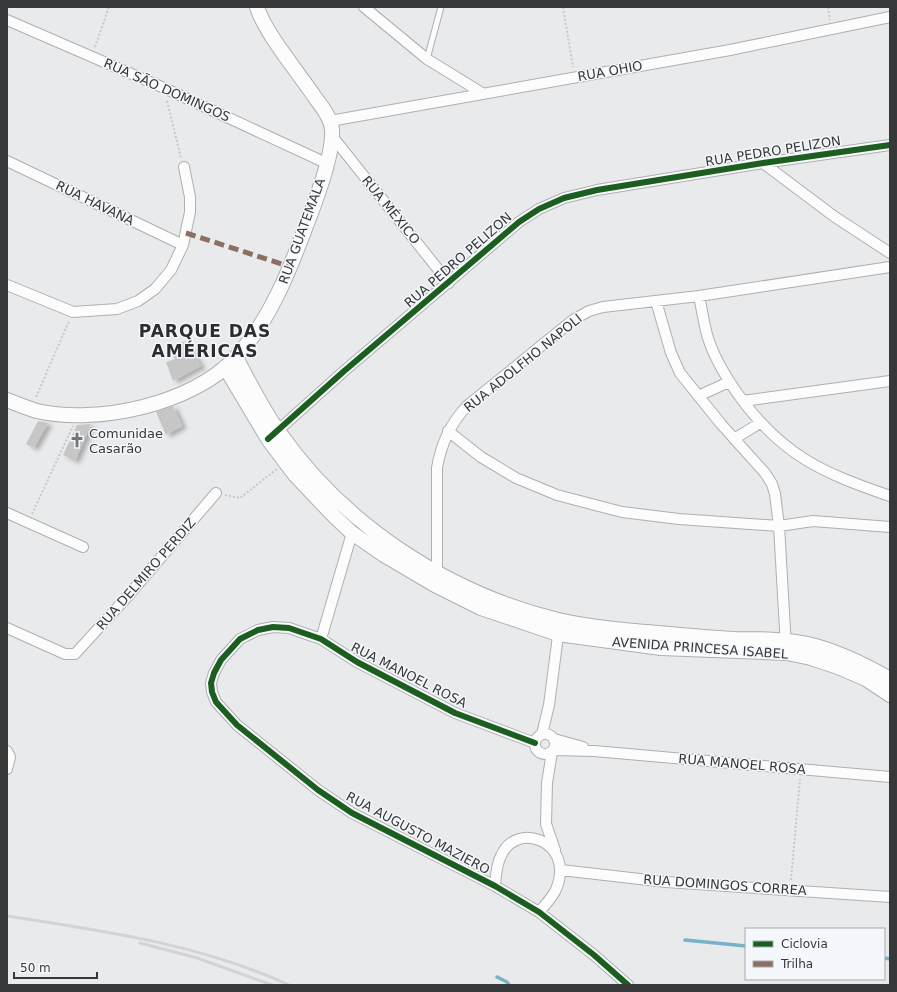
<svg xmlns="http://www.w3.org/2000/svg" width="897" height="992" font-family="'DejaVu Sans',sans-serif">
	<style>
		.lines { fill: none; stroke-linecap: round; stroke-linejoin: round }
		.stream { stroke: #77b2c6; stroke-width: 3.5 }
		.building { fill: #c6c6c7; filter: url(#shadow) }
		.lane-casing { stroke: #aeafb1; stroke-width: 7 }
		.street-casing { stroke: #aeafb1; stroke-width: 12 }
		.secondary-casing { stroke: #aeafb1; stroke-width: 16 }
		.path { stroke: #c7c8c9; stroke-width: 2; stroke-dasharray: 2 2; stroke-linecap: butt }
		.lane { stroke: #fcfcfc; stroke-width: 5 }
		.street { stroke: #fcfcfc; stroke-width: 10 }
		.secondary { stroke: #fcfcfc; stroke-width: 14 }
		.rail { stroke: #d3d3d4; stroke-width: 3 }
		.quiet { stroke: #8d6e63; stroke-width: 5; stroke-dasharray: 10 5; stroke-linecap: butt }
		.cycleway-casing { stroke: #f4f7fb; stroke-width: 8 }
		.cycleway { stroke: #1b5e20; stroke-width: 6 }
		.labels { text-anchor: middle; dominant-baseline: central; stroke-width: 3; stroke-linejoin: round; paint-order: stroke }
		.street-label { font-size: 13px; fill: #373839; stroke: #f4f7fb }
		.poi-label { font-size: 13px; fill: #373839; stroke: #f4f7fb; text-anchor: start }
		.district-label { font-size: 17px; font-weight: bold; letter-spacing: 1px; fill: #2b2d30; stroke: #f4f7fb }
	</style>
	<defs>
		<filter id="shadow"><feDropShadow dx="4.5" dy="2.5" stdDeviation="2" flood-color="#0004"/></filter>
	</defs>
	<rect width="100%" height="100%" fill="#e8eaec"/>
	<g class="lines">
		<!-- stream -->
		<path class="stream" d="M685,940L746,946
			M884,958L890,959
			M497,977L507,982L509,985"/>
	</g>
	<!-- building -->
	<path class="building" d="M185,341L201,366L173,381L166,362L175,359L169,348Z
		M173,406L182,426L166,435L156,412Z
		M38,421L48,423L34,448L26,444Z
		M91,424L75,461L63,455L77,425Z"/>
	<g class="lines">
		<!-- lane casing -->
		<g class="lane-casing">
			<path id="lane" d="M427,59L441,7"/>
		</g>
		<!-- street casing -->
		<g class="street-casing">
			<path id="street" d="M364,7L427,59L482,93
				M7,20L164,88L326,163
				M330,121L730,50L890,17
				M332,136L449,283
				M7,161L183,245
				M763,163L835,217L890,253
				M7,285L73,312L117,309L138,301L155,289L171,270L183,245L190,212V197L184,167
				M699,296C702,310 704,325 708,338C715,360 727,379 740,397C783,456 823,473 890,496
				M656,301L671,353L680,373L721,424L765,473L772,484L775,494L779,526L786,647
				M698,396L729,382
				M743,401L890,381
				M448,431L481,457L516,478L557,495L622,512L679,519L779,526L813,521L890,527
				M274,434L343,372L519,222L539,209L564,198L597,190L763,163L890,145
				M734,439L760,423
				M7,513L83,547
				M437,572V468C441,444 450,424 467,406L573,320L589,311L603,307L699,296L890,267
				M7,628L65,654H75L127,597L216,493
				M321,639L352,533
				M535 744a10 10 0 1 1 20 0a10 10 0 1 1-20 0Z
				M542,734L549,705L559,628
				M554,739L583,747
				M535,743L455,713L357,662L321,639L289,628L273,627L258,630L240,639L221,660L214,673L211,683L212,692L216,702L237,725L318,790L352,813L495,886L539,912L594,955L628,985
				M553,750L594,751L890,777
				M7,751L10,757L7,769
				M552,752L547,783L546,824L555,850
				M561,870L666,882L890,897
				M495,886C496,876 496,865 501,856C516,820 574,841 557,887C554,896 546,904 539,912"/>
		</g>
		<!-- secondary casing -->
		<g class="secondary-casing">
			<path id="secondary" d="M236,358C250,383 262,409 279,432C344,525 447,593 558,620C594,628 633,631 670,634C691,636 713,638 735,639C759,639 785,639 808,644C838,651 864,664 890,679
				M225,367L268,439L295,475L334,516L352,533L384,555L435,585L481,608L558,634L661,648L787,653L811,658L838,667L866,679L890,695
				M7,400C17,404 27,408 37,411C97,425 193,404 235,358C269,322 289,272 306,226C315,203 334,153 332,130C331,117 321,106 314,96C298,72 265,33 257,7"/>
		</g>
		<!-- path -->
		<path class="path" d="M563,7L573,67
			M828,7L830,20
			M95,47L109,7
			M167,101L181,158
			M36,397L69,321
			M225,495L240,498L277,469
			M32,514L73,426
			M791,880L800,779"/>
		<!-- lane -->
		<use href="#lane" class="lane"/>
		<!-- street -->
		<use href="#street" class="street"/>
		<!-- secondary -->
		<use href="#secondary" class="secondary"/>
		<!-- rail -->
		<path class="rail" d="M7,916C103,931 200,944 289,985
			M140,943L197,958L272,985"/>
		<!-- quiet -->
		<path class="quiet" d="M186,233L291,267"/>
		<!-- cycleway casing -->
		<g class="cycleway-casing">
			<path id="cycleway" d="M268,439L343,372L519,222L539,209L564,198L597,190L763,163L890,145
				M535,743L455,713L357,662L321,639L289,628L273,627L258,630L240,639L221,660L214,673L211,683L212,692L216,702L237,725L318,790L352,813L495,886L539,912L594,955L628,985"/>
		</g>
		<!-- cycleway -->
		<use href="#cycleway" class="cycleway"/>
	</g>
	<!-- icons -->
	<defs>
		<g id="church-bare" transform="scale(1.2)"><path d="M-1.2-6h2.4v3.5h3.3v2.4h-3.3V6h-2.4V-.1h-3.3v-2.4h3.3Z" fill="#757678" stroke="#f4f7fb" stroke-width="2.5" paint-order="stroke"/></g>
	</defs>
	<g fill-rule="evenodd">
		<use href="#church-bare" x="77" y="440"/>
	</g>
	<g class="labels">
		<!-- street labels -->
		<g class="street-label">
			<text transform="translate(610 71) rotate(-10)">RUA OHIO</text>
			<text transform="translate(167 90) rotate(24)">RUA SÃO DOMINGOS</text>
			<text transform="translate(773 151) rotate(-9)">RUA PEDRO PELIZON</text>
			<text transform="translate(95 203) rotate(26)">RUA HAVANA</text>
			<text transform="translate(391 210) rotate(51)">RUA MÉXICO</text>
			<text transform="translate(302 231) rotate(-70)">RUA GUATEMALA</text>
			<text transform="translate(458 260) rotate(-41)">RUA PEDRO PELIZON</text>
			<text transform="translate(523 363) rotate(-39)">RUA ADOLFHO NAPOLI</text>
			<text transform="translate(146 574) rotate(-49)">RUA DELMIRO PERDIZ</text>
			<text transform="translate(700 648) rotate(4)">AVENIDA PRINCESA ISABEL</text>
			<text transform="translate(409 675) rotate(27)">RUA MANOEL ROSA</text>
			<text transform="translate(742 764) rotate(5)">RUA MANOEL ROSA</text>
			<text transform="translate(418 833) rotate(28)">RUA AUGUSTO MAZIERO</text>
			<text transform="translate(725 885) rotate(4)">RUA DOMINGOS CORREA</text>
		</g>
		<!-- poi labels -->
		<g class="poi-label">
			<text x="89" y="433">Comunidae<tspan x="89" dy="15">Casarão</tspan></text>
		</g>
		<!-- district labels -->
		<g class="district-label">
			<text x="205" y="331">PARQUE DAS<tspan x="205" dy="20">AMÉRICAS</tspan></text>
		</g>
	</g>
	<!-- border -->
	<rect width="897" height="992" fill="none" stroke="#373839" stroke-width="16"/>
	<!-- legend -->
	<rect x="745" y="928" width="140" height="52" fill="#f4f7fb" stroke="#a8abad"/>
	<rect x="753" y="941" width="20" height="6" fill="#1b5e20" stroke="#a8abad"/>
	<text x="781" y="948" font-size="12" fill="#373839">Ciclovia</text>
	<rect x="753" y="961" width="20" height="6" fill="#8d6e63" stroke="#a8abad"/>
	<text x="781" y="968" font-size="12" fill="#373839">Trilha</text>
	<!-- scale -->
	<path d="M14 972v6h83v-6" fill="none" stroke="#373839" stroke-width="2"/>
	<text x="20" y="972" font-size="12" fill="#373839" stroke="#f4f7fb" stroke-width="3" paint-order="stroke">50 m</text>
</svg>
